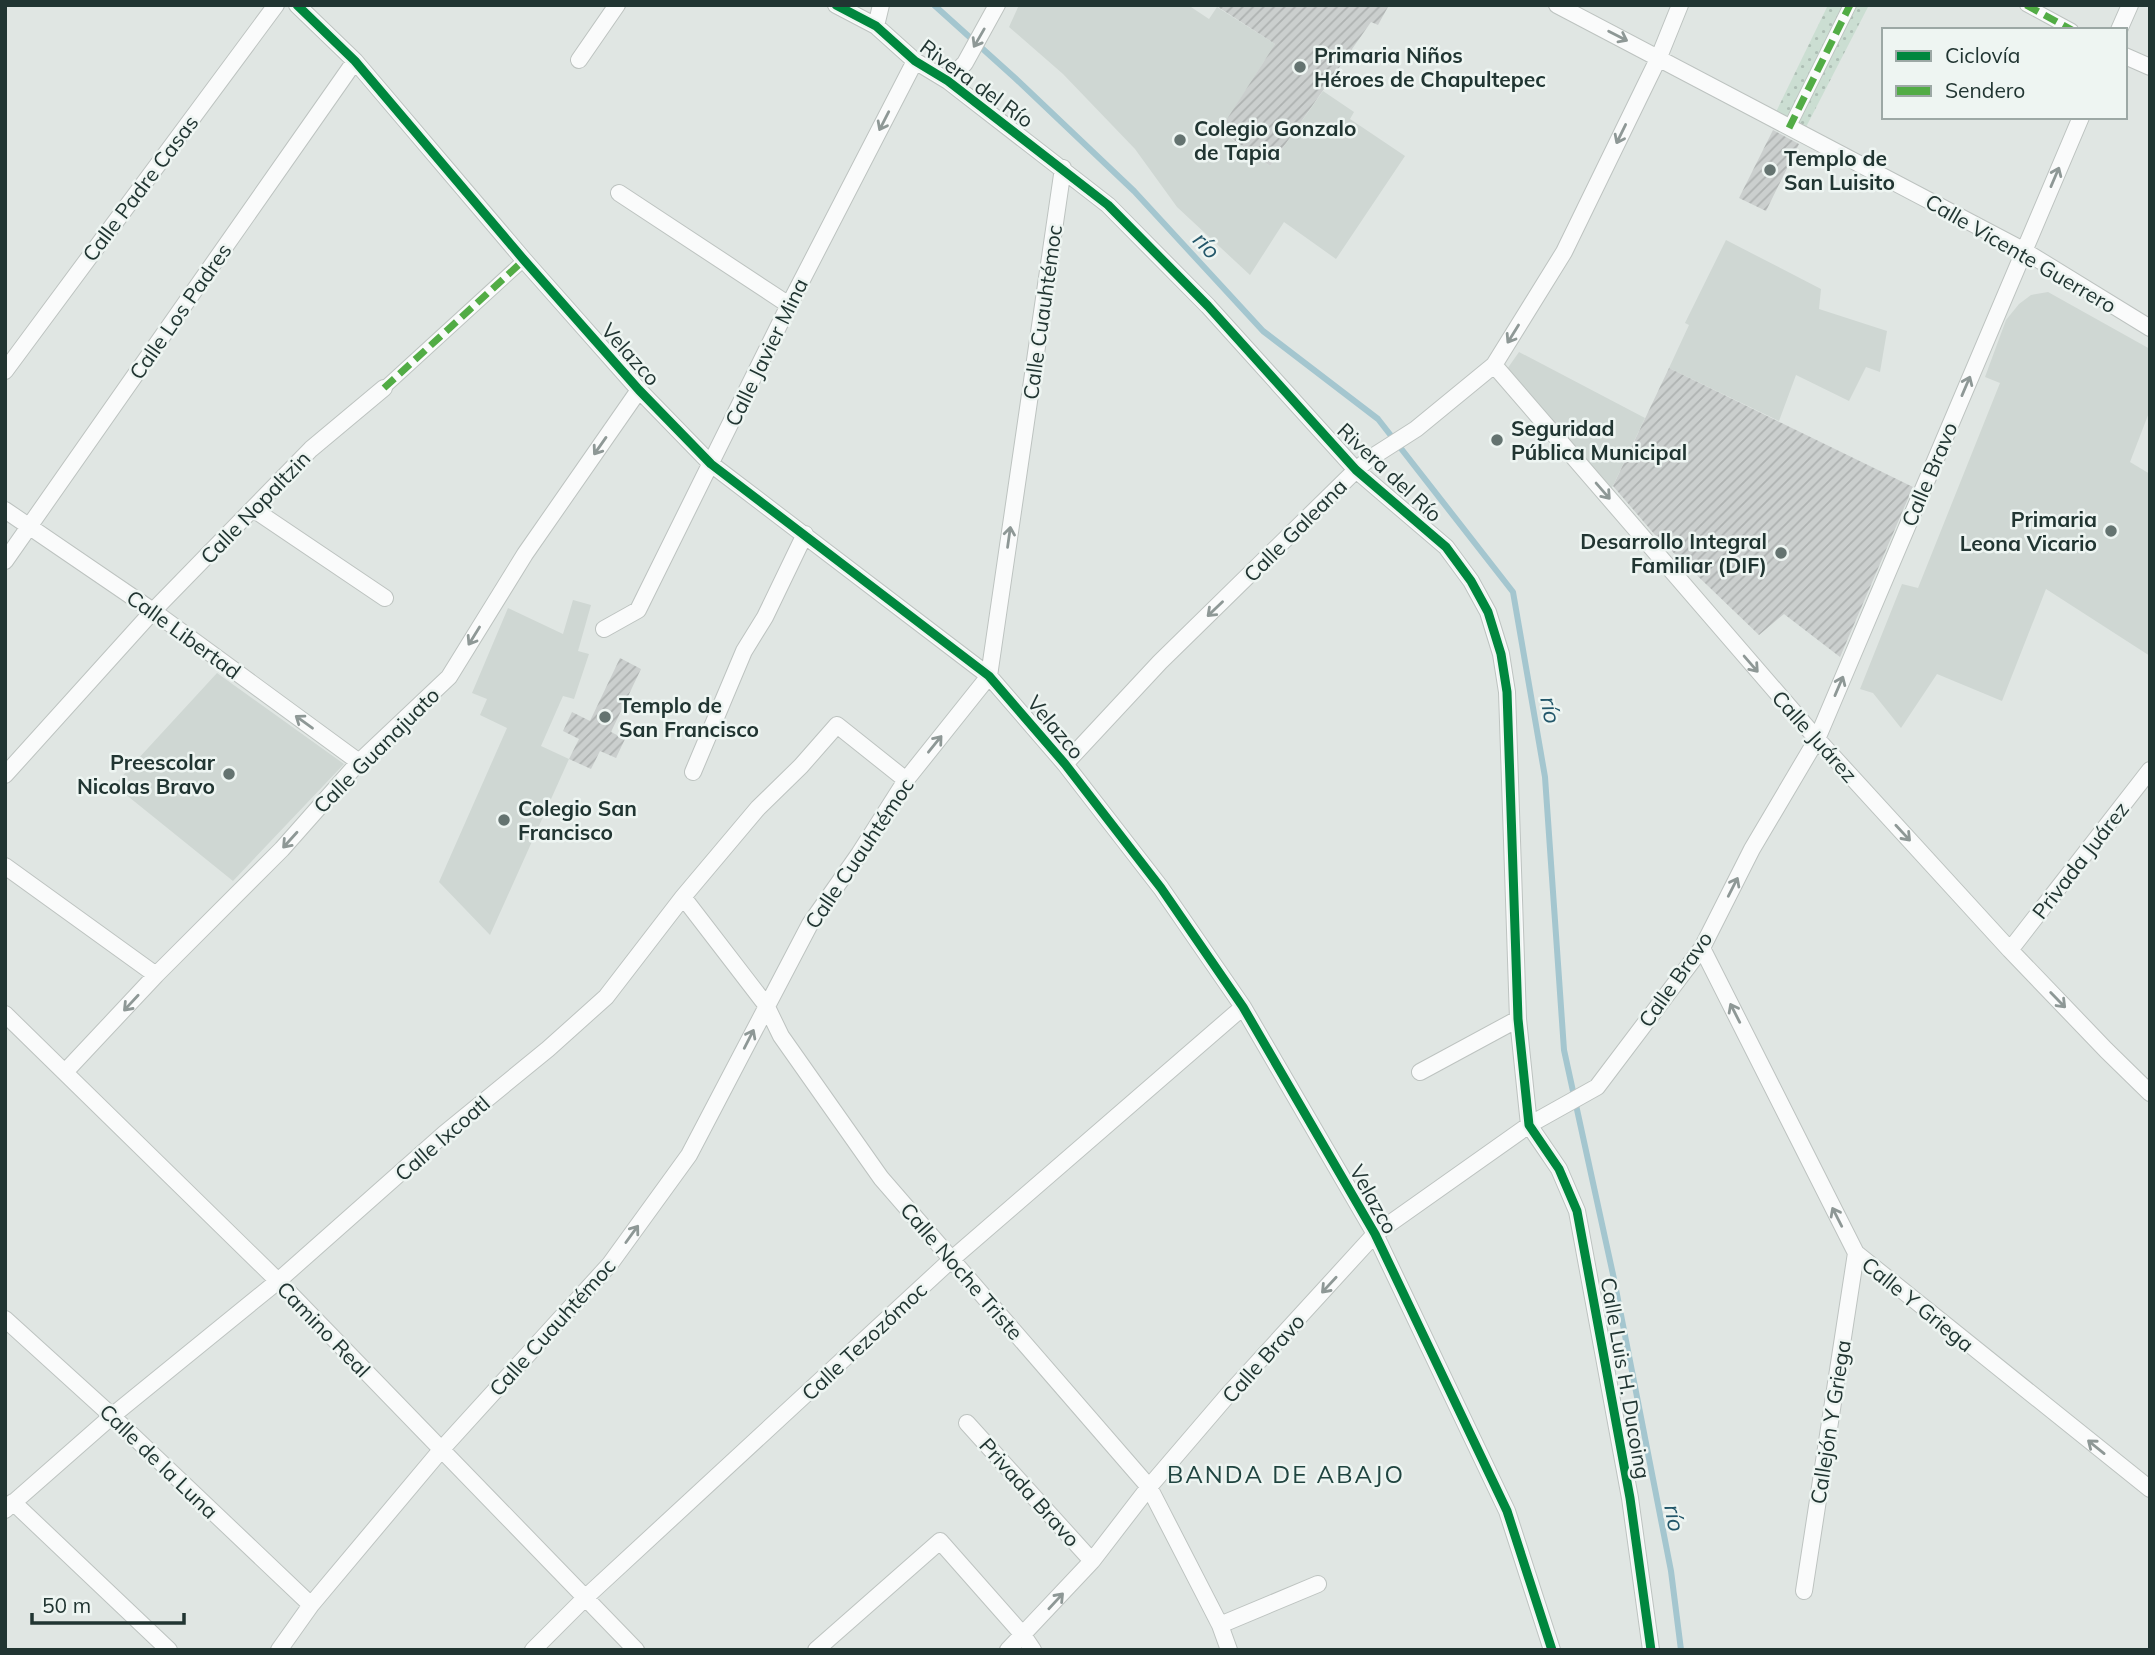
<svg xmlns="http://www.w3.org/2000/svg" width="2155" height="1655" font-family="Mulish,sans-serif">
	<style>
		.built { fill: #cfd7d3 }
		.park { fill: url(#park-dots) }
		.lines { fill: none; stroke-linecap: round; stroke-linejoin: round }
		.stream { stroke: #a4c6cf; stroke-width: 6 }
		.building { fill: url(#building-hatch) }
		.pedestrian-casing { stroke: #bdc3c0; stroke-width: 14 }
		.minor-casing { stroke: #bdc3c0; stroke-width: 18 }
		.pedestrian { stroke: #fafbfb; stroke-width: 12 }
		.minor { stroke: #fafbfb; stroke-width: 16 }
		.quiet { stroke: #52ac45; stroke-width: 7; stroke-dasharray: 14 7; stroke-linecap: butt }
		.cycleway-casing { stroke: #eef5f2; stroke-width: 13 }
		.cycleway { stroke: #00873e; stroke-width: 9 }
		.oneway { stroke: #8e9896 }
		.poi-dot { fill: #647370; stroke: #eef5f2; stroke-width: 2.5 }
		.labels { text-anchor: middle; dominant-baseline: central; stroke-width: 5; stroke-linejoin: round; paint-order: stroke }
		.poi-label { font-size: 21px; font-weight: bold; fill: #213532; stroke: #eef5f2; text-anchor: start }
		.street-label { font-size: 21px; fill: #213532; stroke: #eef5f2 }
		.water-label { font-size: 23px; font-style: italic; fill: #23576a; stroke: #eef5f2 }
		.quarter-label { font-size: 24px; letter-spacing: 2px; fill: #204540; stroke: #eef5f2 }
	</style>
	<defs>
		<pattern id="park-dots" width="8" height="8" patternUnits="userSpaceOnUse" patternTransform="scale(1.75)"><rect width="8" height="8" fill="#cbded2"/><path d="M2 2h.1M6 6h.1" fill="none" stroke="#aebfb5" stroke-width="1.8" stroke-linecap="round"/></pattern>
		<pattern id="building-hatch" width="6" height="6" patternUnits="userSpaceOnUse" patternTransform="scale(1.75)"><rect width="6" height="6" fill="#cbcfce"/><path d="M-1 1l2-2M0 6l6-6M5 7l2-2" fill="none" stroke="#aeb2b1"/></pattern>
	</defs>
	<rect width="100%" height="100%" fill="#e0e6e3"/>
	<!-- built -->
	<path class="built" d="M1019,5H1188L1209,19L1217,7L1275,44L1220,131L1270,166L1323,91L1354,112L1350,119L1405,156L1336,259L1284,222L1250,275L1177,207L1135,149L1063,74L1009,27Z
		M1726,240L1821,289L1819,309L1887,331L1880,372L1866,367L1849,401L1796,375L1779,421L1669,368L1689,325L1685,323Z
		M2048,292L2150,349V410L2130,462L2150,474V656L2046,589L2002,701L1937,674L1901,728L1873,693L1860,689L1902,584L1918,588L2000,383L1985,377L2006,320L2019,304L2031,295Z
		M1519,352L1645,418L1610,492L1505,372Z
		M573,600L591,605L578,651L589,654L574,699L563,696L541,746L569,759L490,935L439,882L507,728L480,715L487,699L472,693L508,608L563,634Z
		M217,673L344,764L233,881L114,785Z"/>
	<!-- park -->
	<path class="park" d="M1828,5H1869L1805,129L1775,114Z"/>
	<g class="lines">
		<!-- stream -->
		<path class="stream" d="M934,5L1015,78L1134,191L1263,331L1378,419L1513,592L1545,777L1564,1050L1614,1279L1671,1571L1681,1650"/>
	</g>
	<!-- building -->
	<path class="building" d="M1215,5H1389L1378,25L1371,22L1270,166L1220,130L1275,44Z
		M1773,130L1799,144L1766,211L1739,198Z
		M1669,368L1913,487L1840,657L1784,614L1759,635L1655,535L1613,486Z
		M620,658L641,669L611,732L625,739L616,758L600,751L591,769L569,759L579,739L563,731L572,712L590,721Z"/>
	<g class="lines">
		<!-- pedestrian casing -->
		<g class="pedestrian-casing">
			<path id="pedestrian" d="M2026,5L2072,30
				M1789,128L1850,5
				M384,388L524,260"/>
		</g>
		<!-- minor casing -->
		<g class="minor-casing">
			<path id="minor" d="M297,5L355,61L524,260L639,390L711,464L989,676L1065,764L1161,888L1243,1007L1375,1234L1507,1511L1552,1650
				M836,5L876,26L915,61L948,81L1108,205L1208,306L1356,470L1446,547L1471,581L1488,612L1501,654L1507,692L1518,1019L1529,1125L1559,1169L1577,1211L1630,1498L1651,1650
				M1557,5L2023,250L2150,328
				M876,26L881,5
				M2119,30L2130,5
				M2125,56L2150,67
				M579,60L617,5
				M948,81L965,63L997,5
				M619,193L789,305
				M1494,365L1817,739L2010,950L2106,1050L2150,1093
				M5,371L276,5
				M253,509L385,598
				M5,510L153,611L359,762
				M5,561L355,61
				M604,629L638,610L789,305L915,61
				M1065,764L1160,662L1356,470L1369,459L1416,429L1494,365L1564,252L1659,57L1680,5
				M693,772L744,651L765,617L805,534
				M5,775L153,611L311,449L384,388
				M5,866L156,975
				M683,897L766,1005L781,1036L881,1178L1149,1487L1220,1625L1229,1650
				M1702,948L1856,1253L2150,1489
				M2010,950L2150,770
				M5,1014L278,1281L636,1650
				M65,1072L156,975L282,849L359,762L449,677L525,554L639,390
				M1420,1072L1518,1019
				M5,1319L112,1416L311,1605
				M967,1423L1092,1561
				M13,1502L169,1650
				M5,1510L112,1416L278,1281L444,1134L548,1049L606,997L683,897L758,808L801,766L837,725L906,780
				M1804,1591L1856,1253
				M1220,1625L1318,1584
				M279,1650L311,1605L441,1450L610,1264L689,1155L810,924L859,854L906,780L989,676L1063,168
				M533,1650L585,1598L952,1259L1243,1007
				M816,1650L940,1541L1023,1635L1033,1650
				M1008,1650L1092,1561L1149,1487L1227,1396L1375,1234L1529,1125L1597,1087L1702,948L1752,849L1817,739L2081,117"/>
		</g>
		<!-- pedestrian -->
		<use href="#pedestrian" class="pedestrian"/>
		<!-- minor -->
		<use href="#minor" class="minor"/>
		<!-- quiet -->
		<path class="quiet" d="M2026,5L2072,30
			M1789,128L1850,5
			M384,388L524,260"/>
		<!-- cycleway casing -->
		<g class="cycleway-casing">
			<path id="cycleway" d="M297,5L355,61L524,260L639,390L711,464L989,676L1065,764L1161,888L1243,1007L1375,1234L1507,1511L1552,1650
				M836,5L876,26L915,61L948,81L1108,205L1208,306L1356,470L1446,547L1471,581L1488,612L1501,654L1507,692L1518,1019L1529,1125L1559,1169L1577,1211L1630,1498L1651,1650"/>
		</g>
		<!-- cycleway -->
		<use href="#cycleway" class="cycleway"/>
	</g>
	<!-- one-way arrows -->
	<defs><path id="oneway-shaft" d="M-6 0H5M1.5-3L5.5 0L1.5 3" fill="none" stroke-width="1.6" stroke-linecap="round" stroke-linejoin="round" transform="scale(1.75)"/></defs>
	<g class="oneway">
		<use href="#oneway-shaft" transform="translate(1618 36) rotate(27)"/>
		<use href="#oneway-shaft" transform="translate(979 38) rotate(120)"/>
		<use href="#oneway-shaft" transform="translate(884 121) rotate(117)"/>
		<use href="#oneway-shaft" transform="translate(1621 134) rotate(116)"/>
		<use href="#oneway-shaft" transform="translate(2055 177) rotate(-67)"/>
		<use href="#oneway-shaft" transform="translate(1513 334) rotate(122)"/>
		<use href="#oneway-shaft" transform="translate(1966 386) rotate(-67)"/>
		<use href="#oneway-shaft" transform="translate(600 446) rotate(125)"/>
		<use href="#oneway-shaft" transform="translate(1603 491) rotate(49)"/>
		<use href="#oneway-shaft" transform="translate(1009 537) rotate(-82)"/>
		<use href="#oneway-shaft" transform="translate(1215 609) rotate(136)"/>
		<use href="#oneway-shaft" transform="translate(474 636) rotate(122)"/>
		<use href="#oneway-shaft" transform="translate(1751 664) rotate(49)"/>
		<use href="#oneway-shaft" transform="translate(1839 686) rotate(-67)"/>
		<use href="#oneway-shaft" transform="translate(304 722) rotate(-144)"/>
		<use href="#oneway-shaft" transform="translate(935 744) rotate(-51)"/>
		<use href="#oneway-shaft" transform="translate(1903 833) rotate(47)"/>
		<use href="#oneway-shaft" transform="translate(290 840) rotate(132)"/>
		<use href="#oneway-shaft" transform="translate(1733 887) rotate(-63)"/>
		<use href="#oneway-shaft" transform="translate(2058 1000) rotate(46)"/>
		<use href="#oneway-shaft" transform="translate(131 1003) rotate(133)"/>
		<use href="#oneway-shaft" transform="translate(1735 1013) rotate(-117)"/>
		<use href="#oneway-shaft" transform="translate(749 1039) rotate(-63)"/>
		<use href="#oneway-shaft" transform="translate(1837 1217) rotate(-117)"/>
		<use href="#oneway-shaft" transform="translate(632 1234) rotate(-54)"/>
		<use href="#oneway-shaft" transform="translate(1329 1285) rotate(133)"/>
		<use href="#oneway-shaft" transform="translate(2096 1447) rotate(-141)"/>
		<use href="#oneway-shaft" transform="translate(1056 1601) rotate(-47)"/>
	</g>
	<!-- markers -->
	<g class="poi-dot">
		<circle cx="1300" cy="67" r="7"/>
		<circle cx="1180" cy="140" r="7"/>
		<circle cx="1770" cy="170" r="7"/>
		<circle cx="1497" cy="440" r="7"/>
		<circle cx="2111" cy="531" r="7"/>
		<circle cx="1781" cy="553" r="7"/>
		<circle cx="605" cy="717" r="7"/>
		<circle cx="229" cy="774" r="7"/>
		<circle cx="504" cy="820" r="7"/>
	</g>
	<g class="labels">
		<!-- poi labels -->
		<g class="poi-label">
			<text x="1314" y="55">Primaria Niños<tspan x="1314" dy="24">Héroes de Chapultepec</tspan></text>
			<text x="1194" y="128">Colegio Gonzalo<tspan x="1194" dy="24">de Tapia</tspan></text>
			<text x="1784" y="158">Templo de<tspan x="1784" dy="24">San Luisito</tspan></text>
			<text x="1511" y="428">Seguridad<tspan x="1511" dy="24">Pública Municipal</tspan></text>
			<text x="2097" y="519" text-anchor="end">Primaria<tspan x="2097" dy="24">Leona Vicario</tspan></text>
			<text x="1767" y="541" text-anchor="end">Desarrollo Integral<tspan x="1767" dy="24">Familiar (DIF)</tspan></text>
			<text x="619" y="705">Templo de<tspan x="619" dy="24">San Francisco</tspan></text>
			<text x="215" y="762" text-anchor="end">Preescolar<tspan x="215" dy="24">Nicolas Bravo</tspan></text>
			<text x="518" y="808">Colegio San<tspan x="518" dy="24">Francisco</tspan></text>
		</g>
		<!-- street labels -->
		<g class="street-label">
			<text transform="translate(977 83) rotate(36)">Rivera del Río</text>
			<text transform="translate(140 188) rotate(-53)">Calle Padre Casas</text>
			<text transform="translate(2021 253) rotate(30)">Calle Vicente Guerrero</text>
			<text transform="translate(180 311) rotate(-55)">Calle Los Padres</text>
			<text transform="translate(1042 312) rotate(-82)">Calle Cuauhtémoc</text>
			<text transform="translate(766 352) rotate(-64)">Calle Javier Mina</text>
			<text transform="translate(631 354) rotate(48)">Velazco</text>
			<text transform="translate(1390 472) rotate(43)">Rivera del Río</text>
			<text transform="translate(1929 474) rotate(-67)">Calle Bravo</text>
			<text transform="translate(255 507) rotate(-46)">Calle Nopaltzin</text>
			<text transform="translate(1295 530) rotate(-45)">Calle Galeana</text>
			<text transform="translate(184 634) rotate(36)">Calle Libertad</text>
			<text transform="translate(1056 727) rotate(50)">Velazco</text>
			<text transform="translate(1815 736) rotate(48)">Calle Juárez</text>
			<text transform="translate(376 750) rotate(-45)">Calle Guanajuato</text>
			<text transform="translate(859 853) rotate(-56)">Calle Cuauhtémoc</text>
			<text transform="translate(2080 860) rotate(-52)">Privada Juárez</text>
			<text transform="translate(1675 979) rotate(-55)">Calle Bravo</text>
			<text transform="translate(442 1138) rotate(-41)">Calle Ixcoatl</text>
			<text transform="translate(1374 1199) rotate(61)">Velazco</text>
			<text transform="translate(962 1271) rotate(49)">Calle Noche Triste</text>
			<text transform="translate(1918 1304) rotate(39)">Calle Y Griega</text>
			<text transform="translate(552 1327) rotate(-48)">Calle Cuauhtémoc</text>
			<text transform="translate(324 1329) rotate(46)">Camino Real</text>
			<text transform="translate(864 1341) rotate(-43)">Calle Tezozómoc</text>
			<text transform="translate(1263 1358) rotate(-48)">Calle Bravo</text>
			<text transform="translate(1626 1378) rotate(80)">Calle Luis H. Ducoing</text>
			<text transform="translate(1830 1422) rotate(-81)">Callejón Y Griega</text>
			<text transform="translate(159 1461) rotate(44)">Calle de la Luna</text>
			<text transform="translate(1030 1492) rotate(48)">Privada Bravo</text>
		</g>
		<!-- water labels -->
		<g class="water-label">
			<text transform="translate(1207 245) rotate(47)">río</text>
			<text transform="translate(1551 710) rotate(80)">río</text>
			<text transform="translate(1675 1518) rotate(80)">río</text>
		</g>
		<!-- quarter labels -->
		<g class="quarter-label">
			<text x="1286" y="1474">BANDA DE ABAJO</text>
		</g>
	</g>
	<!-- border -->
	<rect width="2155" height="1655" fill="none" stroke="#213532" stroke-width="14"/>
	<!-- legend -->
	<rect x="1882" y="28" width="245" height="91" fill="#eef5f2" stroke="#9ca8a5" stroke-width="2"/>
	<rect x="1896" y="51" width="35" height="10" fill="#00873e" stroke="#9ca8a5" stroke-width="2"/>
	<text x="1945" y="63" font-size="21" fill="#213532">Ciclovía</text>
	<rect x="1896" y="86" width="35" height="10" fill="#52ac45" stroke="#9ca8a5" stroke-width="2"/>
	<text x="1945" y="98" font-size="21" fill="#213532">Sendero</text>
	<!-- scale -->
	<path d="M32 1613v10h152v-10" fill="none" stroke="#213532" stroke-width="3.5"/>
	<text x="42" y="1613" font-size="21" fill="#213532" stroke="#eef5f2" stroke-width="5" paint-order="stroke">50 m</text>
</svg>
